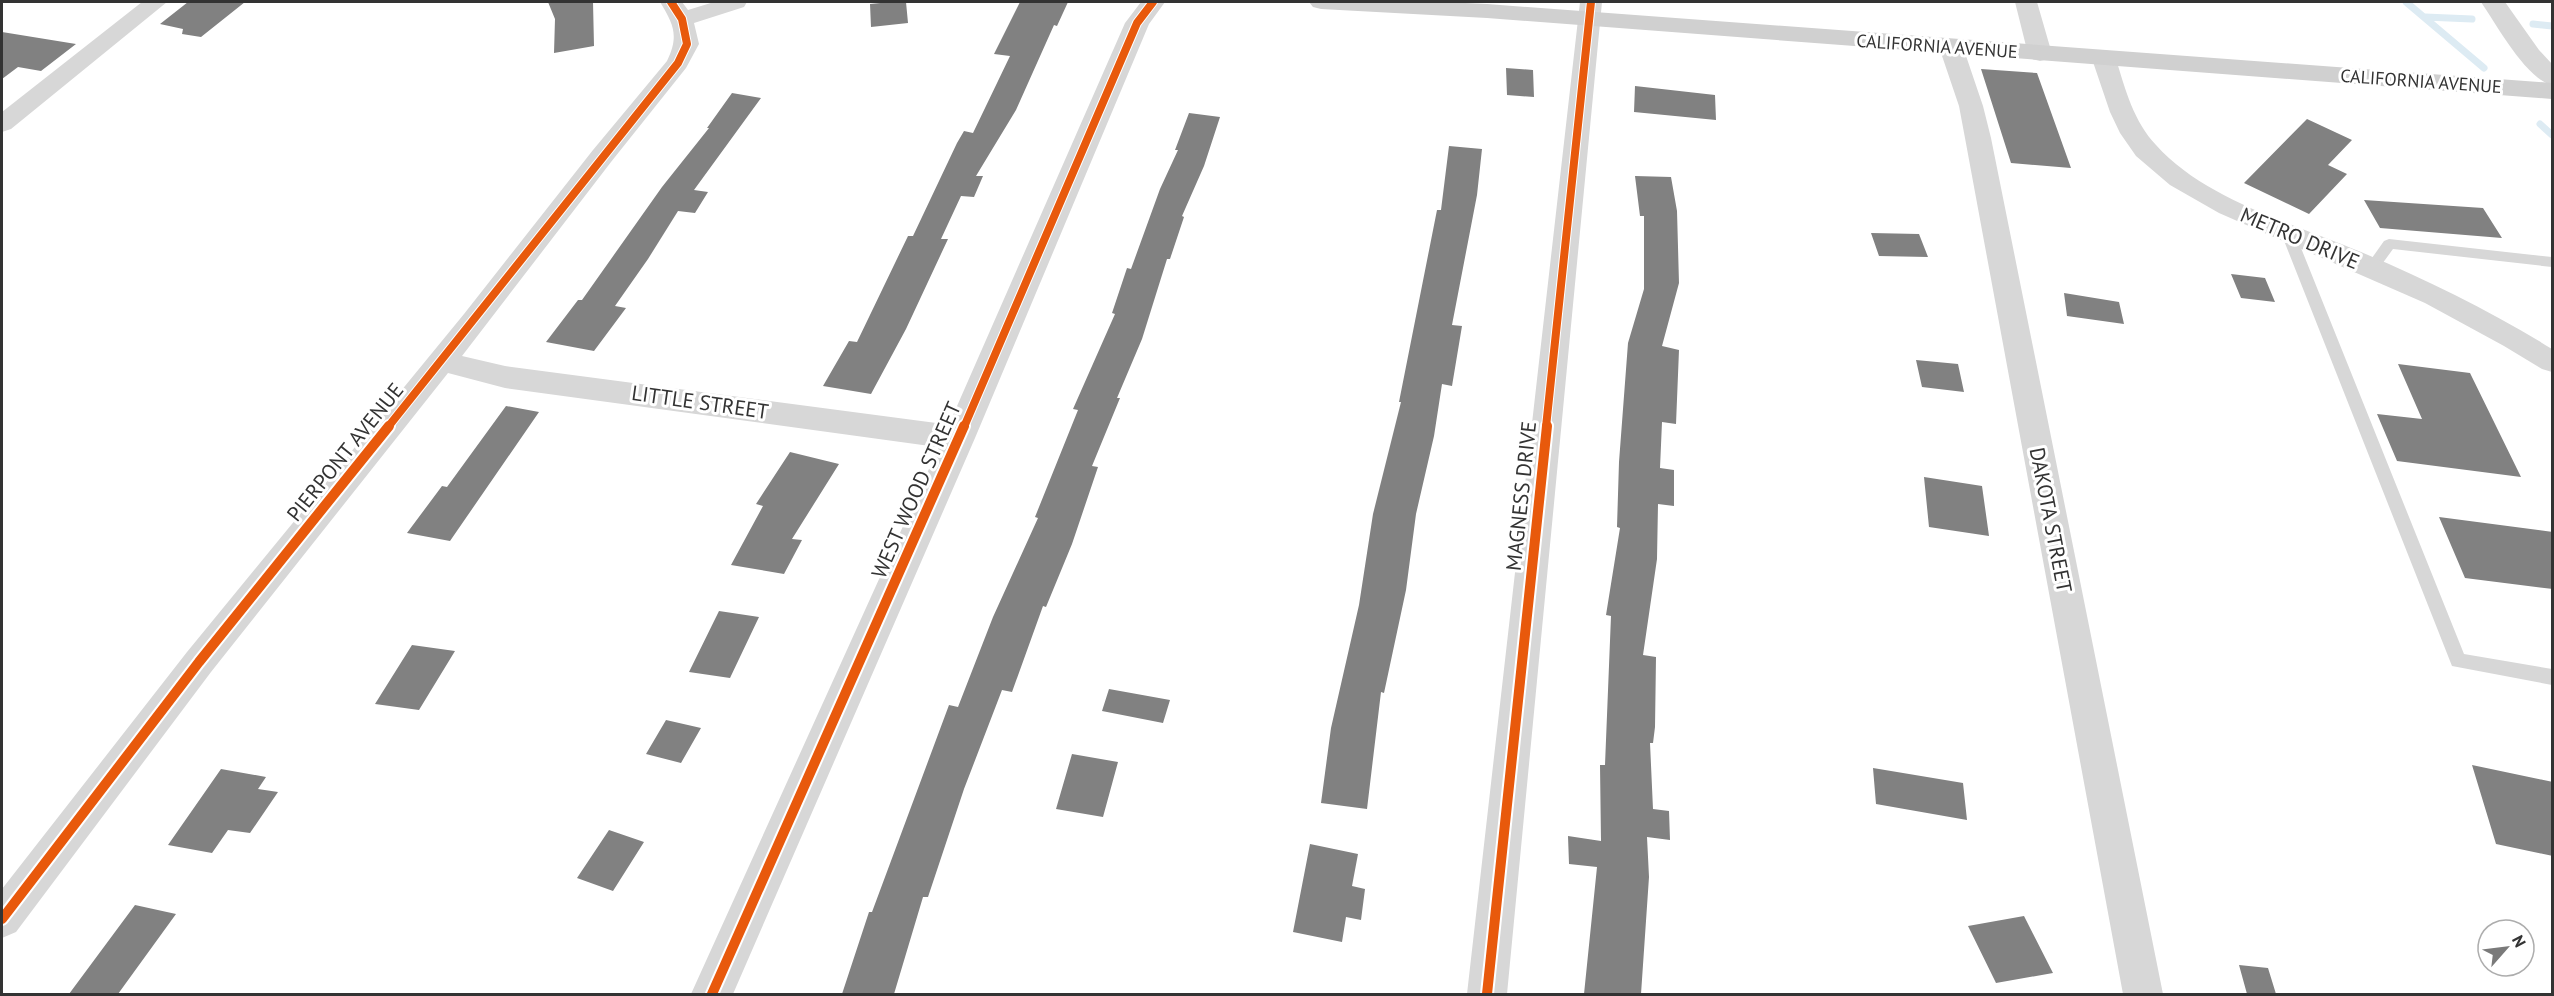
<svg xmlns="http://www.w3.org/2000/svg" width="2554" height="996" font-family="'PT Sans',sans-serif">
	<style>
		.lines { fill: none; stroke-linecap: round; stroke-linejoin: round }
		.stream { stroke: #ddebf3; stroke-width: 7 }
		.building { fill: #818181 }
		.service { fill: #d7d7d7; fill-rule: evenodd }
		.minor { fill: #d7d7d7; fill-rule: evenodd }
		.tertiary { fill: #d7d7d7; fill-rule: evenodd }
		.secondary { fill: #d0d0d0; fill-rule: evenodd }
		.cycleway-far1-casing { stroke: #fff; stroke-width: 10 }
		.cycleway-casing { stroke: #fff; stroke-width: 14 }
		.cycleway-far1 { stroke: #e8590c; stroke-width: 8 }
		.cycleway { stroke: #e8590c; stroke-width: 10 }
		.labels { text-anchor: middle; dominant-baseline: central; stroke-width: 6; stroke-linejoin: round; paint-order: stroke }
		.far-street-label { font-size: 18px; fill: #333; stroke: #fff }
		.street-label { font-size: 21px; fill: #333; stroke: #fff }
	</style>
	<rect width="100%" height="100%" fill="#fff"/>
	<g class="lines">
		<!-- stream -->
		<path class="stream" d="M2406,2L2484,68
			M2425,17L2472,19
			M2533,24L2552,26
			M2540,124L2552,135"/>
	</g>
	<!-- building -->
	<path class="building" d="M188,2H245L201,37L182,34L183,29L160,24Z
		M548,2H593L594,46L554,53L555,19Z
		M891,2H906L908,23L871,27L870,4Z
		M1020,2H1068L1057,26L1054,25L1016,110L976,176H983L974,197L961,196L941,239H948L906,329L871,394L823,386L849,341L857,342L908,236H913L957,143L964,131L973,133L1010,56L994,54Z
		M2,32L76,44L41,71L18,67L2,79Z
		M1506,68L1533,70L1534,97L1507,95Z
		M1981,69L2037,73L2071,168L2011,163Z
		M1635,86L1715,95L1716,120L1634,112Z
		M732,93L761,98L694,190L708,192L695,213L678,211L648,259L615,306L626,308L594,351L546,342L578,300H582L662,187L709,128H707Z
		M1189,113L1220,117L1204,166L1182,216L1184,217L1170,259H1167L1142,339L1117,398H1120L1092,466L1098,467L1072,544L1046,607L1043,606L1012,692L1002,690L964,789L928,897H923L894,994H842L869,912H872L949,705L958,707L993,617L1038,518L1035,517L1078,410L1073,409L1115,314L1112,313L1127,268L1131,269L1160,189L1178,150H1175Z
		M2307,119L2352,140L2328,165L2347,174L2309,214L2244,183Z
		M1449,146L1482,149L1477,195L1452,325L1462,326L1452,386L1442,384L1434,436L1416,514L1406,590L1384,693L1381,692L1367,809L1321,803L1331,728L1359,605L1373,514L1401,402H1399L1437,210H1441Z
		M1635,176L1671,177L1677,211L1679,283L1662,346L1679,350L1676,424L1662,422L1660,468L1674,470V506L1658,504L1657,559L1643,655L1656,657L1655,727L1653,743H1650L1653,809L1669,811L1670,840L1647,837L1649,877L1641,994H1584L1597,867L1569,864L1568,836L1601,841L1600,765H1605L1611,616L1606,615L1620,528L1617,527L1619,462L1628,343L1644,289V216H1640Z
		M2364,200L2483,208L2502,238L2380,228Z
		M1871,233L1919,234L1928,257L1879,256Z
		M2231,274L2265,278L2275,302L2241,298Z
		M2064,293L2119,302L2124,324L2067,316Z
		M1916,360L1958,364L1964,392L1922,387Z
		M2398,364L2470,373L2521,477L2397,461L2377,414L2422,419Z
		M506,406L539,412L450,541L407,533L442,486L447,487Z
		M790,452L839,464L792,539L802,540L784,574L731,565L763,506L756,504Z
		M1924,477L1982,486L1989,536L1929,527Z
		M2439,517L2553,532V589L2465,578Z
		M719,611L759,617L730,678L689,672Z
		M412,645L455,651L419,710L375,704Z
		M1109,689L1170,700L1163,723L1102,711Z
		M666,720L701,728L681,763L646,754Z
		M1072,754L1118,762L1103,817L1056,809Z
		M2472,765L2553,782V856L2496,844Z
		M1873,768L1963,783L1967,820L1876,804Z
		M221,769L266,777L258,789L278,792L250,833L228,830L212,853L168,845Z
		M609,830L644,842L613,891L577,878Z
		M1310,844L1358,854L1352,886L1365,889L1361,920L1346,917L1342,942L1293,932Z
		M135,905L176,914L118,994H69Z
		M2024,916L2053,973L1996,983L1968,926Z
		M2239,965L2268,968L2276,994H2247Z"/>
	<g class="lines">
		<!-- service -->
		<path class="service" d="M2288,228L2295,233L2464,654L2552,669V685L2452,666L2281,233Z
			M2389,239L2552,257V267L2393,249L2377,271H2367L2365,268L2367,265L2384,241Z"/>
		<!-- minor -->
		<path class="minor" d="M142,2H167L11,129L2,132V112Z
			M660,2H682L688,10L714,2H747L744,7L694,23L699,44L686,68L611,162L462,356L505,366L959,426L970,430L974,438L970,446L959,450L505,388L448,373L211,672L16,932L2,938V889L187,652L464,314L593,150L667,61C679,36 674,25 660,2Z
			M1580,2H1602L1507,994H1467Z
			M2015,2H2037L2052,54L2048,59L2040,61L2032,59L2028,54Z
			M1951,40L1959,42L1963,47L1983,106L1991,138L2163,994H2123L1965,138L1959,106L1939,47L1943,42Z
			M2104,52L2112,54L2116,59C2125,89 2134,122 2156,145C2205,200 2295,224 2361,252C2427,280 2491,311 2552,349V372L2542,369L2504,346L2425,303L2219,213L2170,185L2136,156L2120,133L2110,112L2092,59L2096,54Z"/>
		<!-- tertiary -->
		<path class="tertiary" d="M1141,2H1165L1149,24L975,438L733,994H691L943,438L1125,23Z
			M2481,2H2505L2539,50L2552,64V85C2527,80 2496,24 2481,2Z"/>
		<!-- secondary -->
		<path class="secondary" d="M1309,2H1444L1487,4L2552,83V99L1487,18L1321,9L1313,7Z"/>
		<!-- cycleway-far1 casing -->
		<g class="cycleway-far1-casing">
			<path id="cycleway-far1" d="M388,427L678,63L687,44L682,19L671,2
				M964,427L1137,23L1153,2
				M1546,427L1591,2"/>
		</g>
		<!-- cycleway casing -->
		<g class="cycleway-casing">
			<path id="cycleway" d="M2,919L199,662L389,426
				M712,994L964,426
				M1487,994L1547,426"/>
		</g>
		<!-- cycleway-far1 -->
		<use href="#cycleway-far1" class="cycleway-far1"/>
		<!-- cycleway -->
		<use href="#cycleway" class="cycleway"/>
	</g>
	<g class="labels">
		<!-- far-street labels -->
		<g class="far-street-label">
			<text transform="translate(1937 46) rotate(4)">CALIFORNIA AVENUE</text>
			<text transform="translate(2421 81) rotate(4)">CALIFORNIA AVENUE</text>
		</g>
		<!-- street labels -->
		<g class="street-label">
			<text transform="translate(2300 238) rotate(23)">METRO DRIVE</text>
			<text transform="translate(700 402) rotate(8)">LITTLE STREET</text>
			<text transform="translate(345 452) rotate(-51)">PIERPONT AVENUE</text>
			<text transform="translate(916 490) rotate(-66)">WEST WOOD STREET</text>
			<text transform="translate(1521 496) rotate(-84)">MAGNESS DRIVE</text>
			<text transform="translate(2051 520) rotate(79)">DAKOTA STREET</text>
		</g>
	</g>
	<!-- border -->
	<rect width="2554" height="996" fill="none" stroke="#333333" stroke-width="6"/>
	<!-- north arrow -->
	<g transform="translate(2506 948) rotate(62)"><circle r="28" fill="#ffffff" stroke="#adadad" stroke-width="1.5"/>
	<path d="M0-4.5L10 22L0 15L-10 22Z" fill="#7a7a7a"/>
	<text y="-9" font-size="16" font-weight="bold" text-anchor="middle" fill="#333333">N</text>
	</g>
</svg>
